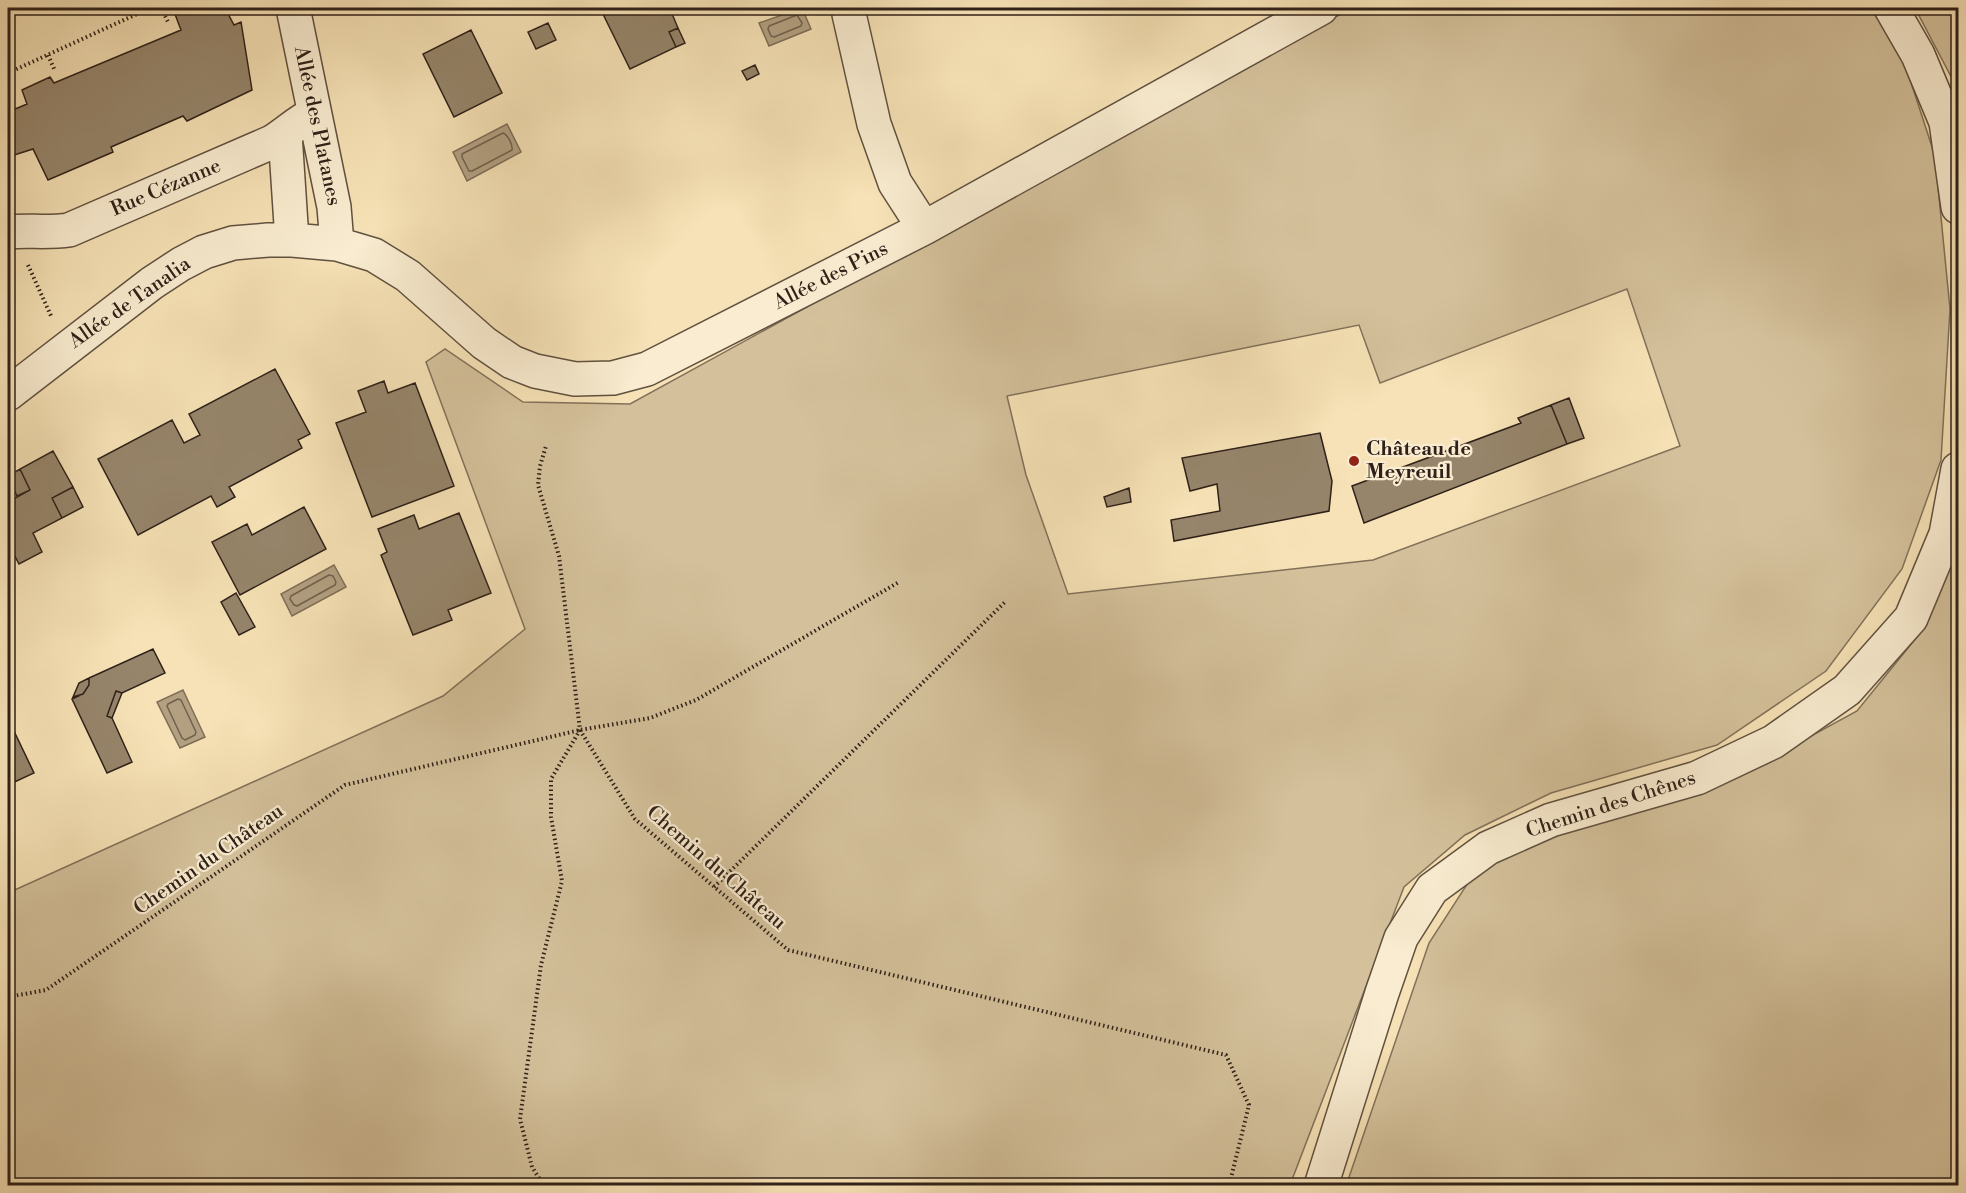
<svg xmlns="http://www.w3.org/2000/svg" width="1966" height="1193" font-family="'Libre Bodoni',serif">
	<style>
		.green { fill: #d4c19b; stroke: #82715a; stroke-width: 1.5; fill-rule: evenodd }
		.water { fill: #b2a081; stroke: #7e6d57; stroke-width: 1.5 }
		.lines { fill: none; stroke-linecap: round; stroke-linejoin: round }
		.shore { stroke: #70604d; stroke-width: 1.5 }
		.building { fill: #96856b; stroke: #2f2119; stroke-width: 1.5 }
		.minor-casing { stroke: #615140; stroke-width: 36 }
		.path { stroke: #2f2119; stroke-width: 4; stroke-dasharray: 1.5 3; stroke-linecap: butt }
		.minor { stroke: #f9ecd0; stroke-width: 33 }
		.poi-dot { fill: #8f2418; stroke: #f9ecd0; stroke-width: 2 }
		.labels { text-anchor: middle; dominant-baseline: central; stroke-width: 4.5; stroke-linejoin: round; paint-order: stroke }
		.street-label { font-size: 20px; fill: #2f2119; stroke: #f9ecd0 }
		.poi-label { font-size: 20px; font-weight: bold; fill: #2f2119; stroke: #f9ecd0; text-anchor: start }
	</style>
	<rect width="100%" height="100%" fill="#f6e2b6"/>
	<filter id="stains"><feTurbulence type="fractalNoise" baseFrequency=".00333" numOctaves="4"/><feColorMatrix values="0 0 0 0 .2 0 0 0 0 .09 0 0 0 0 .02 0 0 0 .5 -.17"/></filter>
	<radialGradient id="worn" r=".72"><stop offset=".6" stop-color="#630" stop-opacity="0"/><stop offset="1" stop-color="#630" stop-opacity=".3"/></radialGradient>
	<!-- green -->
	<path class="green" d="M1352,8H1871L1904,61L1935,156L1950,309L1941,460L1902,569L1826,671L1717,745L1551,793L1465,835L1404,887L1290,1185H8V893L443,696L525,629L426,362L445,349L523,402L630,404ZM1627,289L1680,446L1373,560L1068,594L1026,475L1007,396L1359,325L1380,383Z
		M1915,8H1958V95L1957,88Z
		M1958,547V1185L1346,1186L1429,943L1475,872L1530,840L1740,775L1857,711L1925,627Z"/>
	<!-- water -->
	<path class="water" d="M802,8L811,29L769,46L759,23Z
		M507,124L521,152L467,181L453,152Z
		M334,565L346,587L292,616L281,594Z
		M183,690L205,737L180,748L157,702Z"/>
	<g class="lines">
		<!-- shore -->
		<path class="shore" d="M797,15L802,23L801,26L774,37L771,36L768,29L769,26Z
			M503,133C508,135 513,145 512,150L472,171H469L462,157V154Z
			M329,575L333,576L336,582L335,585L297,606L294,605L290,599L291,596Z
			M178,699L181,700L196,732L195,735L185,740L182,738L167,706L168,704Z"/>
	</g>
	<!-- building -->
	<path class="building" d="M187,8H225L234,25L241,22L252,90L187,121L183,116L111,147L113,152L48,180L33,149L8,157V112L27,104L22,90L50,77L54,83L181,30L175,14Z
		M600,8H657L659,13L670,9L678,28L669,32L676,47L630,69Z
		M548,23L556,40L536,49L528,32Z
		M678,28L685,43L676,47L669,32Z
		M471,30L502,93L454,117L423,54Z
		M755,65L759,74L747,80L742,71Z
		M275,369L310,434L298,440L302,448L229,487L235,497L217,507L211,496L138,535L98,459L172,420L184,443L200,435L189,414Z
		M384,381L388,393L415,383L454,486L372,517L336,423L366,412L358,391Z
		M1569,398L1584,438L1567,444L1551,405Z
		M1551,405L1567,444L1364,523L1352,486L1521,423L1518,418Z
		M1320,433L1332,481L1329,511L1174,541L1171,520L1220,511L1217,484L1190,491L1182,458Z
		M53,451L73,487L52,498L62,518L33,533L42,552L19,564L8,543V502L30,490L20,469Z
		M20,469L30,490L17,496L8,476Z
		M73,487L83,507L62,518L52,498Z
		M1129,488L1131,502L1107,507L1104,497Z
		M304,507L326,549L240,595L212,542L247,524L252,535Z
		M459,513L491,593L448,610L452,620L413,635L381,555L387,552L378,529L414,515L419,529Z
		M236,593L255,627L239,635L221,602Z
		M153,649L165,673L122,693L116,691L107,716L112,718L132,762L107,773L72,699L83,694L89,685V678Z
		M89,678V685L83,694L73,697L79,683Z
		M116,691L122,693L112,718L107,716Z
		M13,729L34,773L8,785V731Z"/>
	<g class="lines">
		<!-- minor casing -->
		<g class="minor-casing">
			<path id="minor" d="M293,8L334,207L337,244
				M850,8L849,14L874,124L895,183L924,228
				M1891,8L1918,55L1946,122L1958,207
				M285,134L292,240
				M8,232C28,230 48,233 69,230L272,142C287,133 298,121 314,114
				M8,394L152,283L181,264L204,252L233,243L268,240H292L337,244L374,255L408,276L484,343L512,362L535,371L575,379L613,378L647,369L924,228L1321,8
				M1321,1186L1382,993L1401,938L1432,889L1488,848L1551,820L1697,778L1773,742L1847,690L1911,618L1946,534L1958,469"/>
		</g>
		<!-- path -->
		<path class="path" d="M161,8L169,24
			M48,55L55,71
			M8,73L150,8
			M28,265L52,318
			M580,730L635,819L788,950L1226,1055L1249,1105L1229,1186
			M714,887L1006,601
			M8,997L46,990L345,785L580,730L650,718L696,700L899,582
			M544,1186L532,1167L520,1119L541,965L562,881L551,817V779L580,730L559,556L538,485L540,466L546,446"/>
		<!-- minor -->
		<use href="#minor" class="minor"/>
	</g>
	<!-- markers -->
	<circle class="poi-dot" cx="1354" cy="461" r="6"/>
	<g class="labels">
		<!-- street labels -->
		<g class="street-label">
			<text transform="translate(317 126) rotate(78)">Allée des Platanes</text>
			<text transform="translate(166 188) rotate(-23)">Rue Cézanne</text>
			<text transform="translate(831 276) rotate(-27)">Allée des Pins</text>
			<text transform="translate(130 303) rotate(-35)">Allée de Tanalia</text>
			<text transform="translate(1611 805) rotate(-18)">Chemin des Chênes</text>
			<text transform="translate(209 860) rotate(-35)">Chemin du Château</text>
			<text transform="translate(716 868) rotate(41)">Chemin du Château</text>
		</g>
		<!-- poi labels -->
		<g class="poi-label">
			<text x="1366" y="449">Château de<tspan x="1366" dy="23">Meyreuil</tspan></text>
		</g>
	</g>
	<!-- margin -->
	<rect width="1966" height="1193" fill="none" stroke="#f6e2b6" stroke-width="30"/>
	<rect x="9" y="9" width="1948" height="1175" fill="none" stroke="#2f2119" stroke-width="3"/>
	<rect x="15" y="15" width="1936" height="1163" fill="none" stroke="#2f2119" stroke-width="1.5"/>
	<rect width="100%" height="100%" filter="url(#stains)"/>
	<rect width="100%" height="100%" fill="url(#worn)"/>
</svg>
